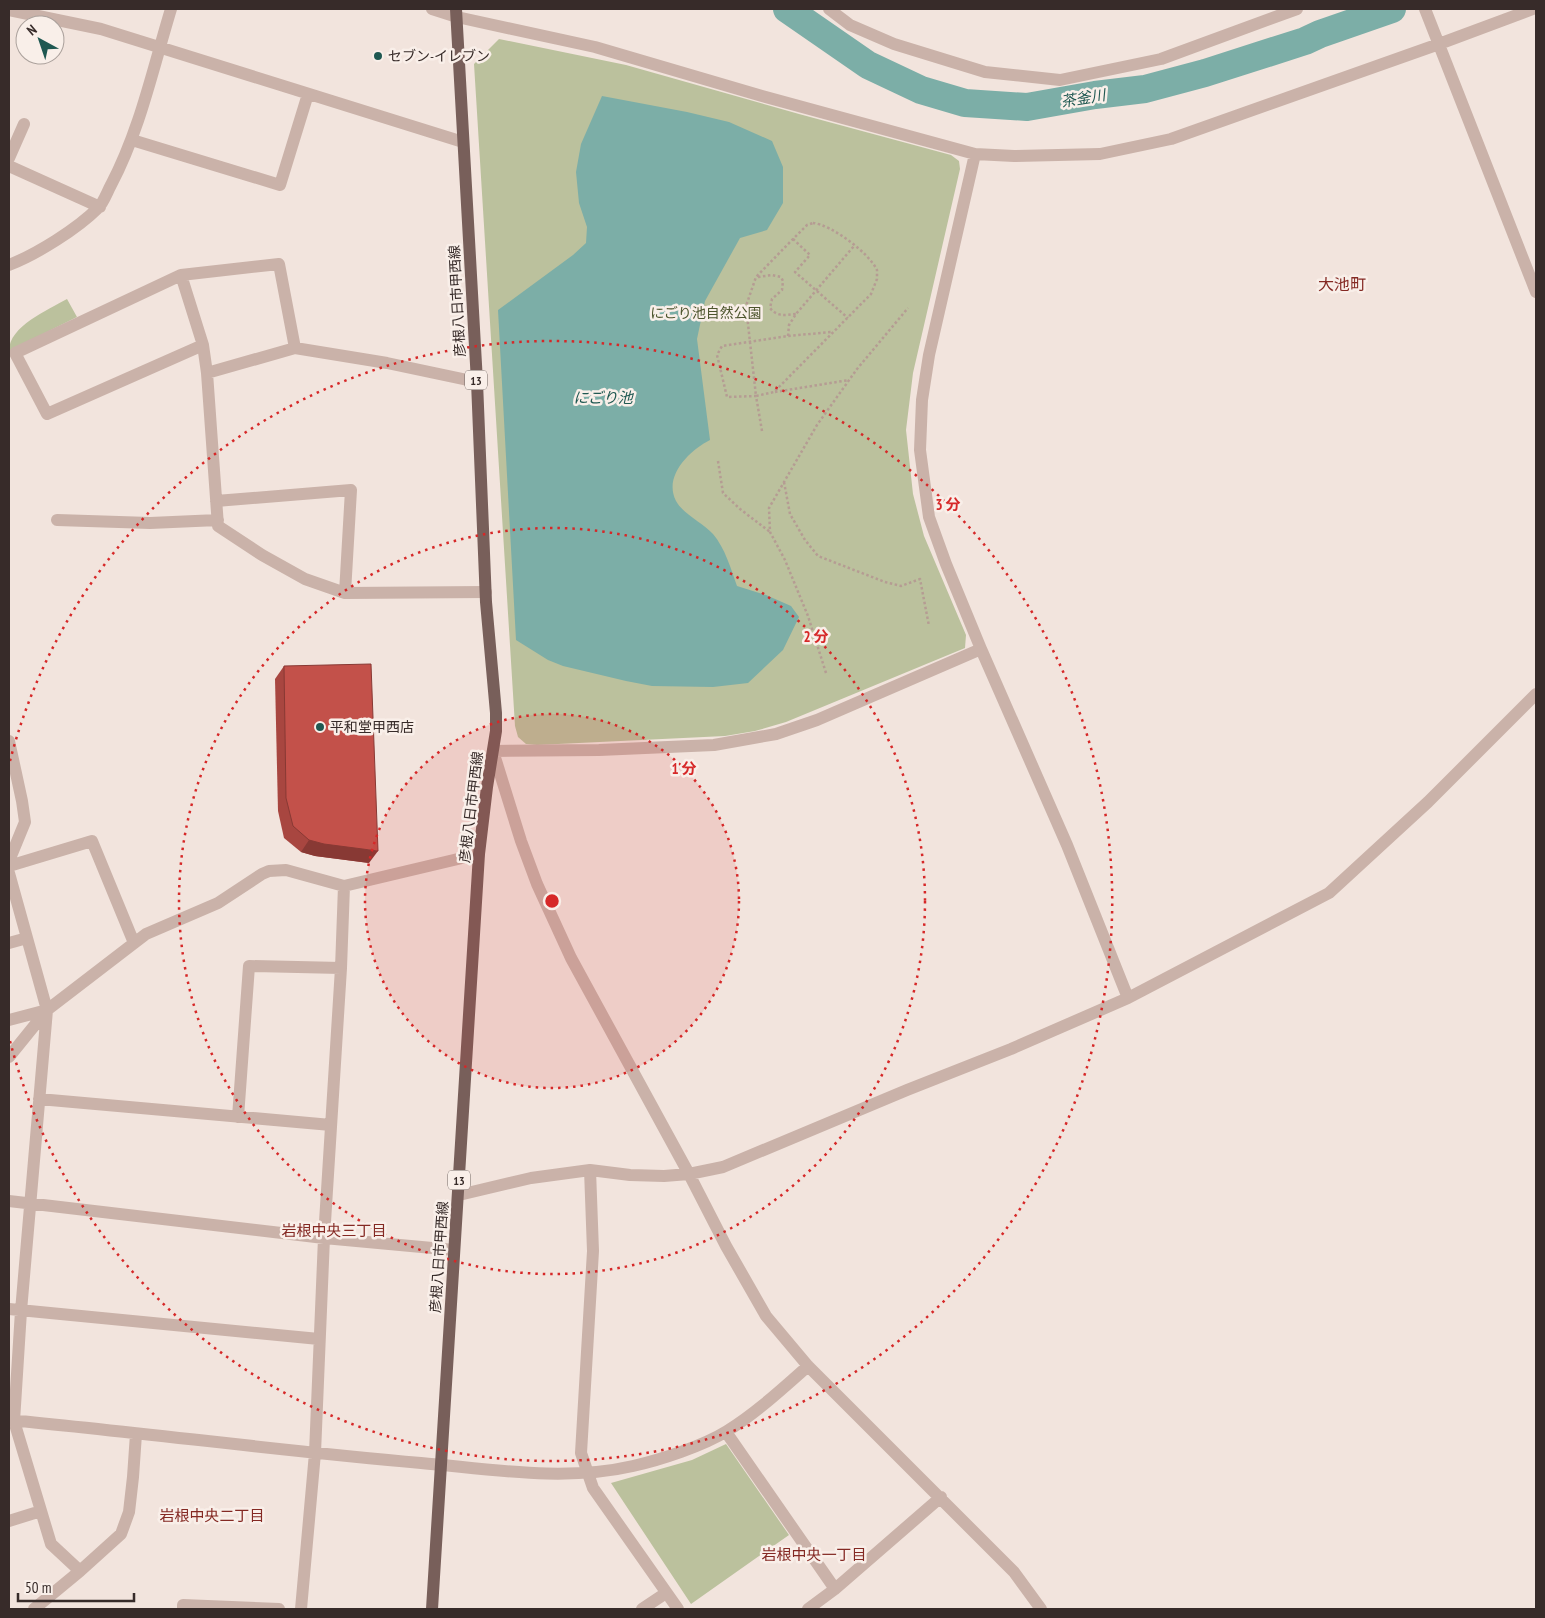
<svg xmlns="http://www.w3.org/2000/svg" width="1545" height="1618" font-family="'PT Sans Narrow','Noto Sans JP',sans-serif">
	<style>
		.green { fill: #bbc19d }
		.water { fill: #7caea7 }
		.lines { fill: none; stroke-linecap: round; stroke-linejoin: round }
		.river { stroke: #7caea7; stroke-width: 28 }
		.path { stroke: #b59c93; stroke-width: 2.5; stroke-dasharray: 2.5 2.5; stroke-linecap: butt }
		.minor { stroke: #cab2a9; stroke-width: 12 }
		.major { stroke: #785f5a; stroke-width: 12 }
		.wall { fill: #a84640 }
		.shaded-wall { fill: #883934 }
		.building { fill: #c3514a; stroke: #883934 }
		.ring { fill: none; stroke: #d62828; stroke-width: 2.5; stroke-dasharray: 2.5 5 }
		.poi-dot { fill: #1f5851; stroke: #f9efe9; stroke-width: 2 }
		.labels { text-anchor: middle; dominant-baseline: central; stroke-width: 5; stroke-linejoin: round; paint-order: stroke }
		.shield { fill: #f9efe9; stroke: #716663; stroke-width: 1 }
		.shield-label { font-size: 12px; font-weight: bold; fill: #372b29 }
		.poi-label { font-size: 14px; fill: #372b29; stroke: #f9efe9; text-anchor: start }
		.street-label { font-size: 14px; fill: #372b29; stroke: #f9efe9 }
		.park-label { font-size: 14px; fill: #4d552d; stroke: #f9efe9 }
		.water-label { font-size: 15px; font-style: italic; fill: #1f5851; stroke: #f9efe9 }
		.neighbourhood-label { font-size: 15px; fill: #842923; stroke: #f9efe9 }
		.quarter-label { font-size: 16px; fill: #842923; stroke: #f9efe9 }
		.centre { fill: #d62828; stroke: #f9efe9; stroke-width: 2.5 }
		.ring-label { font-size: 15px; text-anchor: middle; font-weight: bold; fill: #d62828; stroke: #f9efe9; stroke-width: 5; stroke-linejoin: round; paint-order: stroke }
	</style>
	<rect width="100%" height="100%" fill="#f2e4dd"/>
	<!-- green -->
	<path class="green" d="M499,39L626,65L799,114L951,155L959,161L960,169L913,373L906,430L913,494L924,536L966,635L965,648L786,722L755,731L725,736L537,745L526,744L518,737L515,726L474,64Z
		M67,299L77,317L9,351C9,326 48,310 67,299Z
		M726,1444L789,1535L691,1604L611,1483L692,1460Z"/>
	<!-- water -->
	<path class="water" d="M602,96L687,112L729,122L772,141L783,167V203L767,230L740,238L705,301L697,339L710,440C690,450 663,476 676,501C683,514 703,523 713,534C725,548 731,569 737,586L766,595L791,606L799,617L783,650L748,683L713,687L652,686L626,681L563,666L548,660L516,640L498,310L573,255L586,243L587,227L579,203L576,172L581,144Z"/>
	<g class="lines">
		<!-- river -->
		<path class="river" d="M787,9L868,65L921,90L965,103L1027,107L1095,95L1145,89L1205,73L1305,41L1320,34L1392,9"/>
		<!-- path -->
		<path class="path" d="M813,223C832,225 869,253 877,270V279L871,294L774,392L756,396L746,306L756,277L793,239L807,225Z
			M793,239L810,255L795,272L848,318
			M758,277L772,275L781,277L783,281L782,290L772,299L770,308C777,317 785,315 796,314
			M788,336L789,325L796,314L854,246
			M775,392L849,380
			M762,431L756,396L727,397L717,355L722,346L788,336L831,332
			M718,461L723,493L740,509L770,532
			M784,482L790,514L805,540L818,556L885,582L901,586L920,579L929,626
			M826,673L808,616L785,560L770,532L769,508L817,425L857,369L908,308"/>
		<!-- minor -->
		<path class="minor" d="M432,9L457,17L595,47L762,96L975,154L1014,156L1100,154L1171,139L1439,44L1533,9
			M829,9L850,25L894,44L985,72L1060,80L1161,59L1297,9
			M1425,9L1536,292
			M9,10L101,29L463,142
			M132,140L280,185L308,94
			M975,154L929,355L922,400L920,450L929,517L946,564L981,649L1067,845L1128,998
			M9,158L24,124
			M9,166L100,207
			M9,265C37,254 77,229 98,208C104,202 107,192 111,185C140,130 153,68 171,9
			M181,275L203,345L207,373L218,526L262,555L305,579L345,593L486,592
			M203,345L47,414L15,353L181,275L279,264L295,348
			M207,373L295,348L387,363L477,382
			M216,501L351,490L345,593
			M57,520L150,523L218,520
			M981,649L817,720L776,734L714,745L599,750L493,751L521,841L537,884L571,958L689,1174L726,1246L766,1316L808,1366L1014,1572L1041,1609
			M9,741L22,801L25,822L9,861
			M9,866L92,841L134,943
			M9,873L47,1010L21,1311L14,1421L51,1544L80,1571
			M9,943L27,938
			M9,1020L47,1010
			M9,1057L47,1010L146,934L218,903L262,874L269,871L286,870L344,886L479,854
			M39,1099L331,1125
			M238,1117L249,966L341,968
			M590,1170L593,1251L581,1453L593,1488L678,1609
			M459,1195L531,1178L590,1170L630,1175L664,1176L689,1174L723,1167L907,1090L1011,1049L1128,998L1329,893L1428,802L1536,694
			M9,1201L324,1238L454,1250
			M9,1309L319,1339
			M9,1420C146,1433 283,1451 421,1463C490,1469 564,1482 633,1466C660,1460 703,1446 727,1431C756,1413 782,1389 808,1366
			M726,1432L835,1589
			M9,1521L41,1511
			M34,1609L80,1571L121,1534L129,1512L133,1477L136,1434
			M183,1609V1605L279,1609
			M301,1609L315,1453L324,1238L341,968L344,886
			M642,1609L666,1593
			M808,1609L835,1589L941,1497"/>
		<!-- major -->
		<path class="major" d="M432,1609L479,854L487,787L496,731V713L486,602L477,382L456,9"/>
	</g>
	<!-- wall -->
	<path class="wall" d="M284,666L369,863L315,856L301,852L284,838L278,811L275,679Z"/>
	<!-- shaded-wall -->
	<path class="shaded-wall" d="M309,840L378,851L369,863L315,856L301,852Z"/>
	<!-- building -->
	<path class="building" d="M371,664L378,851L324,844L309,840L293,826L286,798L284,666Z"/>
	<!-- distance rings -->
	<circle cx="552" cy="901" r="187" fill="#d62828" fill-opacity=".12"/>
	<g class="ring">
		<circle cx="552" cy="901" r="187"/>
		<circle cx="552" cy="901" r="373"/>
		<path d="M10 761A560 560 0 1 1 10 1041"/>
	</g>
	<!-- markers -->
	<g class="poi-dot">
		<circle cx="378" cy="56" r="5"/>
		<circle cx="320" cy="727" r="5"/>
	</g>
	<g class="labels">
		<!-- shield labels -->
		<g class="shield">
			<rect x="465" y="370.5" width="22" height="19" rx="4"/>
			<rect x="448" y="1170.5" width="22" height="19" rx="4"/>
		</g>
		<g class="shield-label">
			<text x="476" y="380">13</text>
			<text x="459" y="1180">13</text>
		</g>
		<!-- poi labels -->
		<g class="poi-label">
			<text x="388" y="56">セブン-イレブン</text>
			<text x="330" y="727">平和堂甲西店</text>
		</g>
		<!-- street labels -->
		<g class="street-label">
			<text transform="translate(457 301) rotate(-93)">彦根八日市甲西線</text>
			<text transform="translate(471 807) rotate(-83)">彦根八日市甲西線</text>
			<text transform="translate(439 1257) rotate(-86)">彦根八日市甲西線</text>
		</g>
		<!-- park labels -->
		<g class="park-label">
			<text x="706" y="313">にごり池自然公園</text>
		</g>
		<!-- water labels -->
		<g class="water-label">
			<text transform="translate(1083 98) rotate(-9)">茶釜川</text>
			<text x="603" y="397">にごり池</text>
		</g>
		<!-- neighbourhood labels -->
		<g class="neighbourhood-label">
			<text x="334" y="1230">岩根中央三丁目</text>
			<text x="212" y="1515">岩根中央二丁目</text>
			<text x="814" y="1554">岩根中央一丁目</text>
		</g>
		<!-- quarter labels -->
		<g class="quarter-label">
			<text x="1342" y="284">大池町</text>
		</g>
	</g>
	<circle cx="552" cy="901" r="8" class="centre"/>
	<g class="ring-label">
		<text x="948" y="510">3 分</text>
		<text x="816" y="642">2 分</text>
		<text x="684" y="774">1 分</text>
	</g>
	<!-- border -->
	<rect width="1545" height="1618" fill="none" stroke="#372b29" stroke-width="20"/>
	<!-- north arrow -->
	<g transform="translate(40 40) rotate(320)"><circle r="24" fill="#f9efe9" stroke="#aba19c"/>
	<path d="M0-4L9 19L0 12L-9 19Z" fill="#1f5851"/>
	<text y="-8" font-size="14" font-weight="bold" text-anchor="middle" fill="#372b29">N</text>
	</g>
	<!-- scale -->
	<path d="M18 1593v8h116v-8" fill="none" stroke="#372b29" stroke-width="2.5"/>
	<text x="25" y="1593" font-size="15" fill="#372b29" stroke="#f9efe9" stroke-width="4" paint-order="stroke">50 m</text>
</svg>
